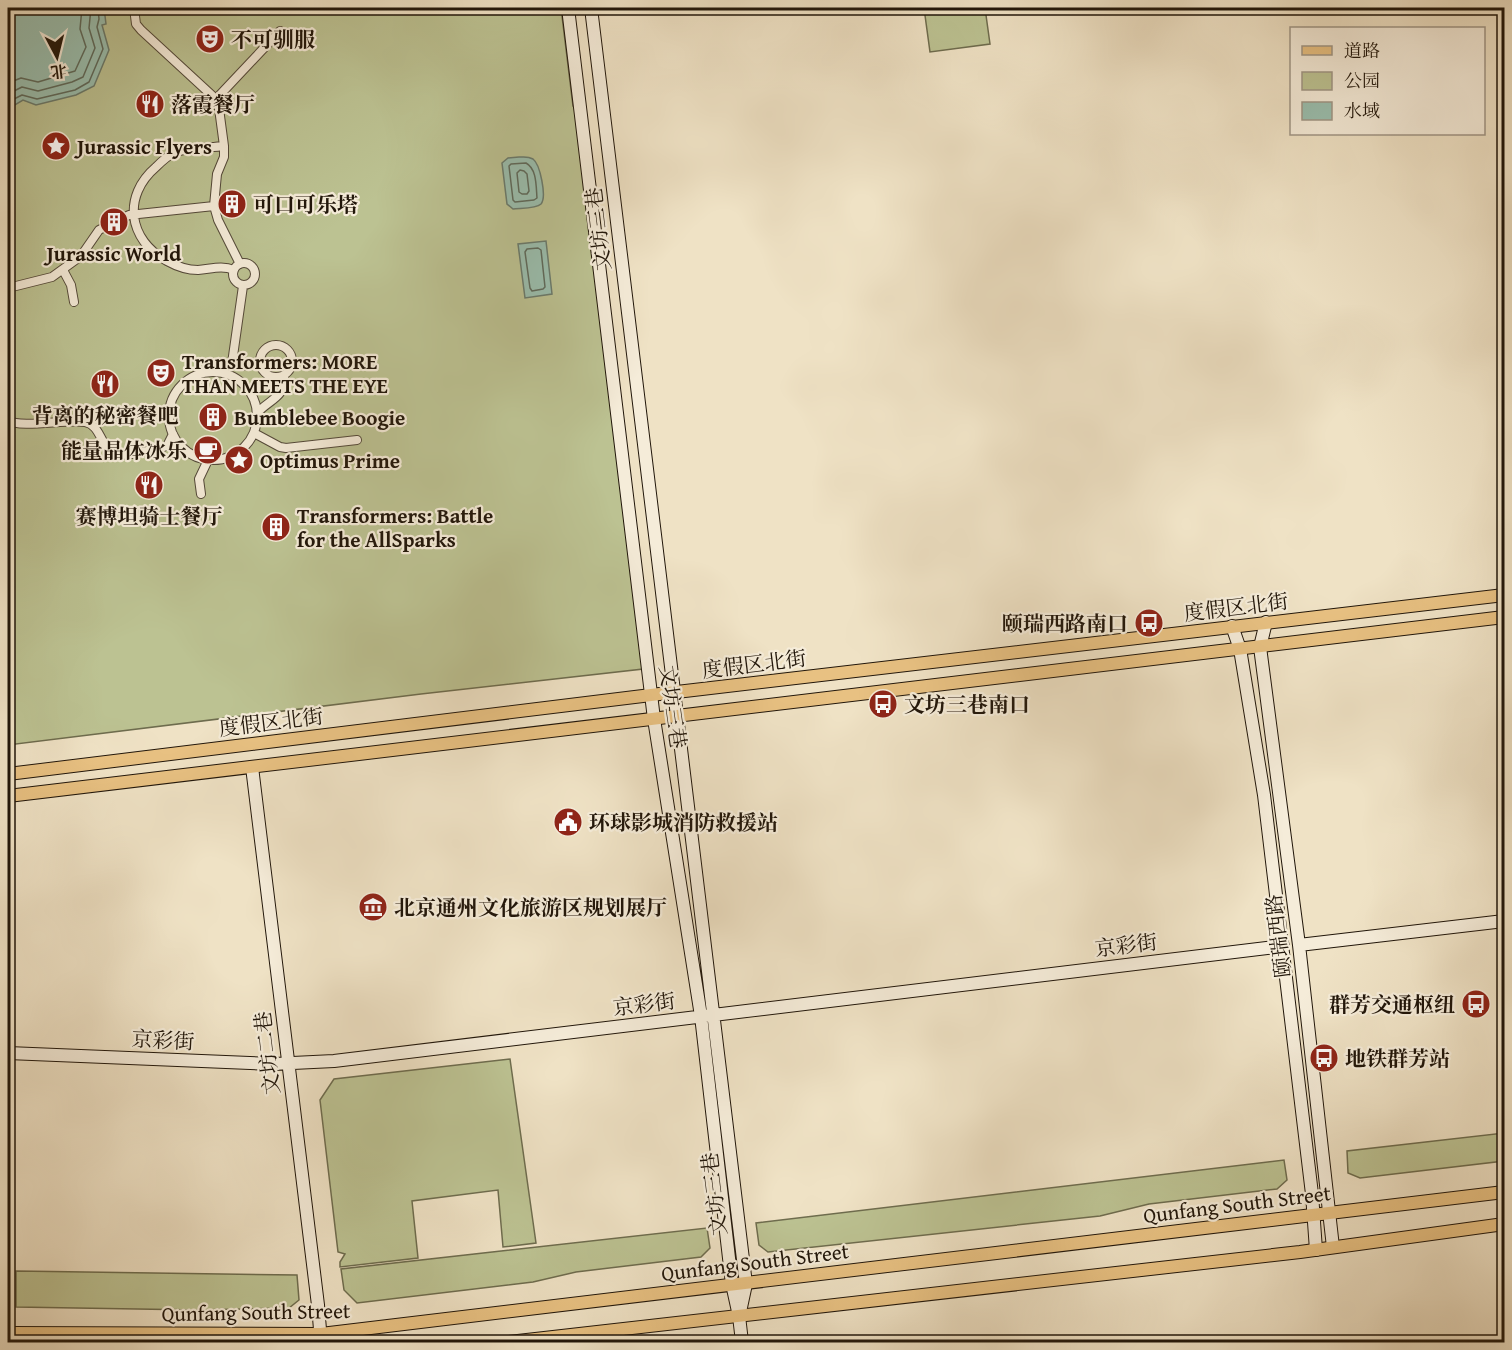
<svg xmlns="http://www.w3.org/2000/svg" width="1512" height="1350" font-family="'Gentium Book Plus','Noto Serif SC',serif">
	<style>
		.green { fill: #bcc292; stroke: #6e6c4e; stroke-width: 1.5 }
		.water { fill: #9abfaf; stroke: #6a7b6d; stroke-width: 1.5 }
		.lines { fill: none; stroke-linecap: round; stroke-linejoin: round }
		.shore { stroke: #5e6a5c; stroke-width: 1.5 }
		.street-casing { stroke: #544939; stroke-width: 10 }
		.secondary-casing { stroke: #21160a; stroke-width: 14 }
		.primary-casing { stroke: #21160a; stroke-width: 14 }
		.street { stroke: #f5ecd9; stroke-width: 8 }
		.secondary { stroke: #f5ecd9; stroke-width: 12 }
		.primary { stroke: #e8c182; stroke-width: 12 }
		.labels { text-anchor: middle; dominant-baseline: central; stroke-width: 4.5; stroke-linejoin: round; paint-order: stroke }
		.poi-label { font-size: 21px; font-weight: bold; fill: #21160a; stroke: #f5ecd9; text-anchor: start }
		.street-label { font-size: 21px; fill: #21160a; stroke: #f5ecd9 }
	</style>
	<rect width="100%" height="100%" fill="#efe2c5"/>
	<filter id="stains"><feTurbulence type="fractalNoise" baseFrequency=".00333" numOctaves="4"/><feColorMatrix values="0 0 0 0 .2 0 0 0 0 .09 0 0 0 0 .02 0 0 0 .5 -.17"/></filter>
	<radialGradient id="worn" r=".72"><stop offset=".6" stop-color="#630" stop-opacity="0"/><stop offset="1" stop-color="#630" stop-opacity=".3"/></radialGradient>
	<!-- green -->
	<path class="green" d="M8,8H561L573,106H578L643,669L421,694L8,745Z
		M924,8H985L990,44L930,52Z
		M510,1059L536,1243L503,1247L498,1190L412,1201L418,1258L340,1267V1262L345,1254L338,1252L320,1100L334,1079Z
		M1504,1133V1161L1360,1178L1348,1173L1347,1151Z
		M1284,1160L1287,1180L1277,1189L1149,1204L1100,1216L768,1252L759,1245L756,1223Z
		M707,1228L710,1248L701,1257L576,1272L533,1282L357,1303L344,1290L341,1269Z
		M16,1271L297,1275L299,1300L289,1308L197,1310L16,1307Z"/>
	<!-- water -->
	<path class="water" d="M8,8H104L106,24L102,25L109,50L94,86L76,95L36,105L23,100L8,109Z
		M519,157C524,157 528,156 533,159C540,164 547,197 541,204C536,209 520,208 513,209L507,204L502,163L508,158Z
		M546,241L552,294L525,298L518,244Z"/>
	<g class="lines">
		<!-- shore -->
		<path class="shore" d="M8,83L21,78L38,82L75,71L86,47L80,29L82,8
			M8,94L22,87L38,91L72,82L83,77L95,48L89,28L91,8
			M8,102L22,95L37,99L75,90L89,82L103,49L97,27L99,19L98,8
			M526,163C537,169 536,186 537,198L534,200L515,202L513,200L509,166L511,164Z
			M520,170L524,171L527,174L529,191L527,194H522L519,192L517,173Z
			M538,248L541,250L545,287L543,289L532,291L530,288L525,252L527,249Z"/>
		<!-- street casing -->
		<g class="street-casing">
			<path id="street" d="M134,8L136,24L141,30L218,101L224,146V157L217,174L214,206L218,220L240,264
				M216,99L280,31
				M224,146C209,148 188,147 174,153C167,156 161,162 156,167C122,196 128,240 167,261C176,266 188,270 198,270C211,269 222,265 234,270
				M233 274a11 11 0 1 1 22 0a11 11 0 1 1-22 0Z
				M63,270L71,285L74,302
				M243,286L232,363L242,366L260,362
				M8,288L52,277L81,256L99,230L129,215L214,206
				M260 361a16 16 0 1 1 32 0a16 16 0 1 1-32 0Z
				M169 416a44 44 0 1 1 88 0a44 44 0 1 1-88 0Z
				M257,413C270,399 286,397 284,376
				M8,420C20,429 66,419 85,422C102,425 100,450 117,454C130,457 154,449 167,446L173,434
				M254,433L280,447L286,448L357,440
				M201,494L199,479L208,460"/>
		</g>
		<!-- secondary casing -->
		<g class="secondary-casing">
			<path id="secondary" d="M568,8L654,719L701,1016L732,1284L739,1316L742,1342
				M591,8L746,1284L740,1312
				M1266,622L1260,647L1299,945L1333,1247
				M1232,626L1240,649L1264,795L1312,1194L1316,1250
				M252,767L318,1305L321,1342
				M1299,945L1504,921
				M8,1053L272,1064L334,1061L1283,946"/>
		</g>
		<!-- primary casing -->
		<g class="primary-casing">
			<path id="primary" d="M8,774L651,695L1504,595
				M8,796L1504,617
				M8,1333L321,1334L1504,1192
				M509,1342L1300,1252L1504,1224"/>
		</g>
		<!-- street -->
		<use href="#street" class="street"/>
		<!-- secondary -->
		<use href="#secondary" class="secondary"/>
		<!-- primary -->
		<use href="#primary" class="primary"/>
	</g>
	<!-- icons -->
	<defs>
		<g id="theatre-disc" transform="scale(1.5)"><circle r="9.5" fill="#8f2418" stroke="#f5ecd9"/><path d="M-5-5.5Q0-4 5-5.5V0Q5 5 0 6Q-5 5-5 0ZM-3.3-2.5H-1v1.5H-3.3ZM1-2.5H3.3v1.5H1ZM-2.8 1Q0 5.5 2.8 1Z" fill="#fff"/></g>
		<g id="restaurant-disc" transform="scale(1.5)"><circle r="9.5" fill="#8f2418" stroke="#f5ecd9"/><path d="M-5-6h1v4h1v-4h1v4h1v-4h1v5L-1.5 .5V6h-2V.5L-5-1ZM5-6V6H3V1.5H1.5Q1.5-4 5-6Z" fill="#fff"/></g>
		<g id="sight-disc" transform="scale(1.5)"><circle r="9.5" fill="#8f2418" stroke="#f5ecd9"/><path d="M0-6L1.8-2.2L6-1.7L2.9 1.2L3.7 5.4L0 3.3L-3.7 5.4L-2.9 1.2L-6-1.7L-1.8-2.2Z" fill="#fff"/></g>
		<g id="building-disc" transform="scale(1.5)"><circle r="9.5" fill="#8f2418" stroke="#f5ecd9"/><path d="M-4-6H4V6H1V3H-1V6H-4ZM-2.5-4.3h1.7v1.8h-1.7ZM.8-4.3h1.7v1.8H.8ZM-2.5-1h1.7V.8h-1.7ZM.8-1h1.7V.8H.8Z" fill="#fff"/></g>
		<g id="cafe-disc" transform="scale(1.5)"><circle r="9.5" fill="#8f2418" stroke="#f5ecd9"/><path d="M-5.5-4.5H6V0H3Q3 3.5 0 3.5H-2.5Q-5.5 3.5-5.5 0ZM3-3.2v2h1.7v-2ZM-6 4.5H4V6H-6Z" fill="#fff"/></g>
		<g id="bus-disc" transform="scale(1.5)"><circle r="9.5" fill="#8f2418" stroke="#f5ecd9"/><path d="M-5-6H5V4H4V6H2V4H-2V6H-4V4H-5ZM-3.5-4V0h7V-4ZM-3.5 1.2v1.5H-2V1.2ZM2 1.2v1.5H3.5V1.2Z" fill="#fff"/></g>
		<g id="civic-disc" transform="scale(1.5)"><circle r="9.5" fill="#8f2418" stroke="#f5ecd9"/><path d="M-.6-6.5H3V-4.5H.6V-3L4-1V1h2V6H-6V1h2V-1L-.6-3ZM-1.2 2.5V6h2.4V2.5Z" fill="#fff"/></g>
		<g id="museum-disc" transform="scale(1.5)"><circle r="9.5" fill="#8f2418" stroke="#f5ecd9"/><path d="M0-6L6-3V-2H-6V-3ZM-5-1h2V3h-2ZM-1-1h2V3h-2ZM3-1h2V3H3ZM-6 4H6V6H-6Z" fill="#fff"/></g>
	</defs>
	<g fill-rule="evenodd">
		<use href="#theatre-disc" x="210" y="39"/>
		<use href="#restaurant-disc" x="150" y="104"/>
		<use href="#sight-disc" x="56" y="146"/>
		<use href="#building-disc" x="232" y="204"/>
		<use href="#building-disc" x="114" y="222"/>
		<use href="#theatre-disc" x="161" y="373"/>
		<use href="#restaurant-disc" x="105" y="384"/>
		<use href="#building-disc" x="213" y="417"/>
		<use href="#cafe-disc" x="208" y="450"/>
		<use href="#sight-disc" x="239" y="460"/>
		<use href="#restaurant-disc" x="149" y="485"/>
		<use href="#building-disc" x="276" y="527"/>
		<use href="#bus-disc" x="1149" y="623"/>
		<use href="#bus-disc" x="883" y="704"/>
		<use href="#civic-disc" x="568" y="822"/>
		<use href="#museum-disc" x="373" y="907"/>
		<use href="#bus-disc" x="1476" y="1004"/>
		<use href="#bus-disc" x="1324" y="1058"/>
	</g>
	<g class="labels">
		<!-- poi labels -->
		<g class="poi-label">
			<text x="231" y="39">不可驯服</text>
			<text x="171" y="104">落霞餐厅</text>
			<text x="77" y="146">Jurassic Flyers</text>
			<text x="253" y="204">可口可乐塔</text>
			<text x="114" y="253" text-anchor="middle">Jurassic World</text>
			<text x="182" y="361">Transformers: MORE<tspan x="182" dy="24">THAN MEETS THE EYE</tspan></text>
			<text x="105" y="415" text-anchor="middle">背离的秘密餐吧</text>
			<text x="234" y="417">Bumblebee Boogie</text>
			<text x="187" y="450" text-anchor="end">能量晶体冰乐</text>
			<text x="260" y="460">Optimus Prime</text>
			<text x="297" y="515">Transformers: Battle<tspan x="297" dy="24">for the AllSparks</tspan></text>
			<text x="149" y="516" text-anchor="middle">赛博坦骑士餐厅</text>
			<text x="1128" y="623" text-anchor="end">颐瑞西路南口</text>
			<text x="904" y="704">文坊三巷南口</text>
			<text x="589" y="822">环球影城消防救援站</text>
			<text x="394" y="907">北京通州文化旅游区规划展厅</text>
			<text x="1455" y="1004" text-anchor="end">群芳交通枢纽</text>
			<text x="1345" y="1058">地铁群芳站</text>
		</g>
		<!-- street labels -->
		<g class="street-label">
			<text transform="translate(598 229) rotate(-97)">文坊三巷</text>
			<text transform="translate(1236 607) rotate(-7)">度假区北街</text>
			<text transform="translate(754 664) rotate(-7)">度假区北街</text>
			<text transform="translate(673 707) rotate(82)">文坊三巷</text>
			<text transform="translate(271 722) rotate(-7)">度假区北街</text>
			<text transform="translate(1278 936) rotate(-97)">颐瑞西路</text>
			<text transform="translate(1126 945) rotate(-7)">京彩街</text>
			<text transform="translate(644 1004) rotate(-7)">京彩街</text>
			<text transform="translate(163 1040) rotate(3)">京彩街</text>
			<text transform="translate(267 1053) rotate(-97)">文坊二巷</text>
			<text transform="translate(714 1194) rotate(-97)">文坊三巷</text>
			<text transform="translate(1237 1204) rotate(-7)">Qunfang South Street</text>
			<text transform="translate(755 1262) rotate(-7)">Qunfang South Street</text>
			<text transform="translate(256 1312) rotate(-1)">Qunfang South Street</text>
		</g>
	</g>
	<!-- margin -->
	<rect width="1512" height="1350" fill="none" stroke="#efe2c5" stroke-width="30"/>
	<rect x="9" y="9" width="1494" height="1332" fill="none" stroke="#21160a" stroke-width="3"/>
	<rect x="15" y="15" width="1482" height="1320" fill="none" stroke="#21160a" stroke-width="1.5"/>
	<!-- legend -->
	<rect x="1290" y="27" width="195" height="108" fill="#f5ecd9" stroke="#a09686" stroke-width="1.5"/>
	<rect x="1302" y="46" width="30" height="9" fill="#e8c182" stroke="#a09686" stroke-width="1.5"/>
	<text x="1344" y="57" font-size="18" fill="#21160a">道路</text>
	<rect x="1302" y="72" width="30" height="18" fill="#bcc292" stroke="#a09686" stroke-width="1.5"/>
	<text x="1344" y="87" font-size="18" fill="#21160a">公园</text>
	<rect x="1302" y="102" width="30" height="18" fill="#9abfaf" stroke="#a09686" stroke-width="1.5"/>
	<text x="1344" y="117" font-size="18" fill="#21160a">水域</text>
	<!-- north arrow -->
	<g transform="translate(57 57) rotate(173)" stroke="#f5ecd9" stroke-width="4.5" paint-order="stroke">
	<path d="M0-4.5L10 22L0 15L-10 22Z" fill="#21160a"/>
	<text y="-9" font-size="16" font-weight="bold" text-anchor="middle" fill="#21160a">北</text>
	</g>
	<rect width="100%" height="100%" filter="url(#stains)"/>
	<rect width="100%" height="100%" fill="url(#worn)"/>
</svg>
